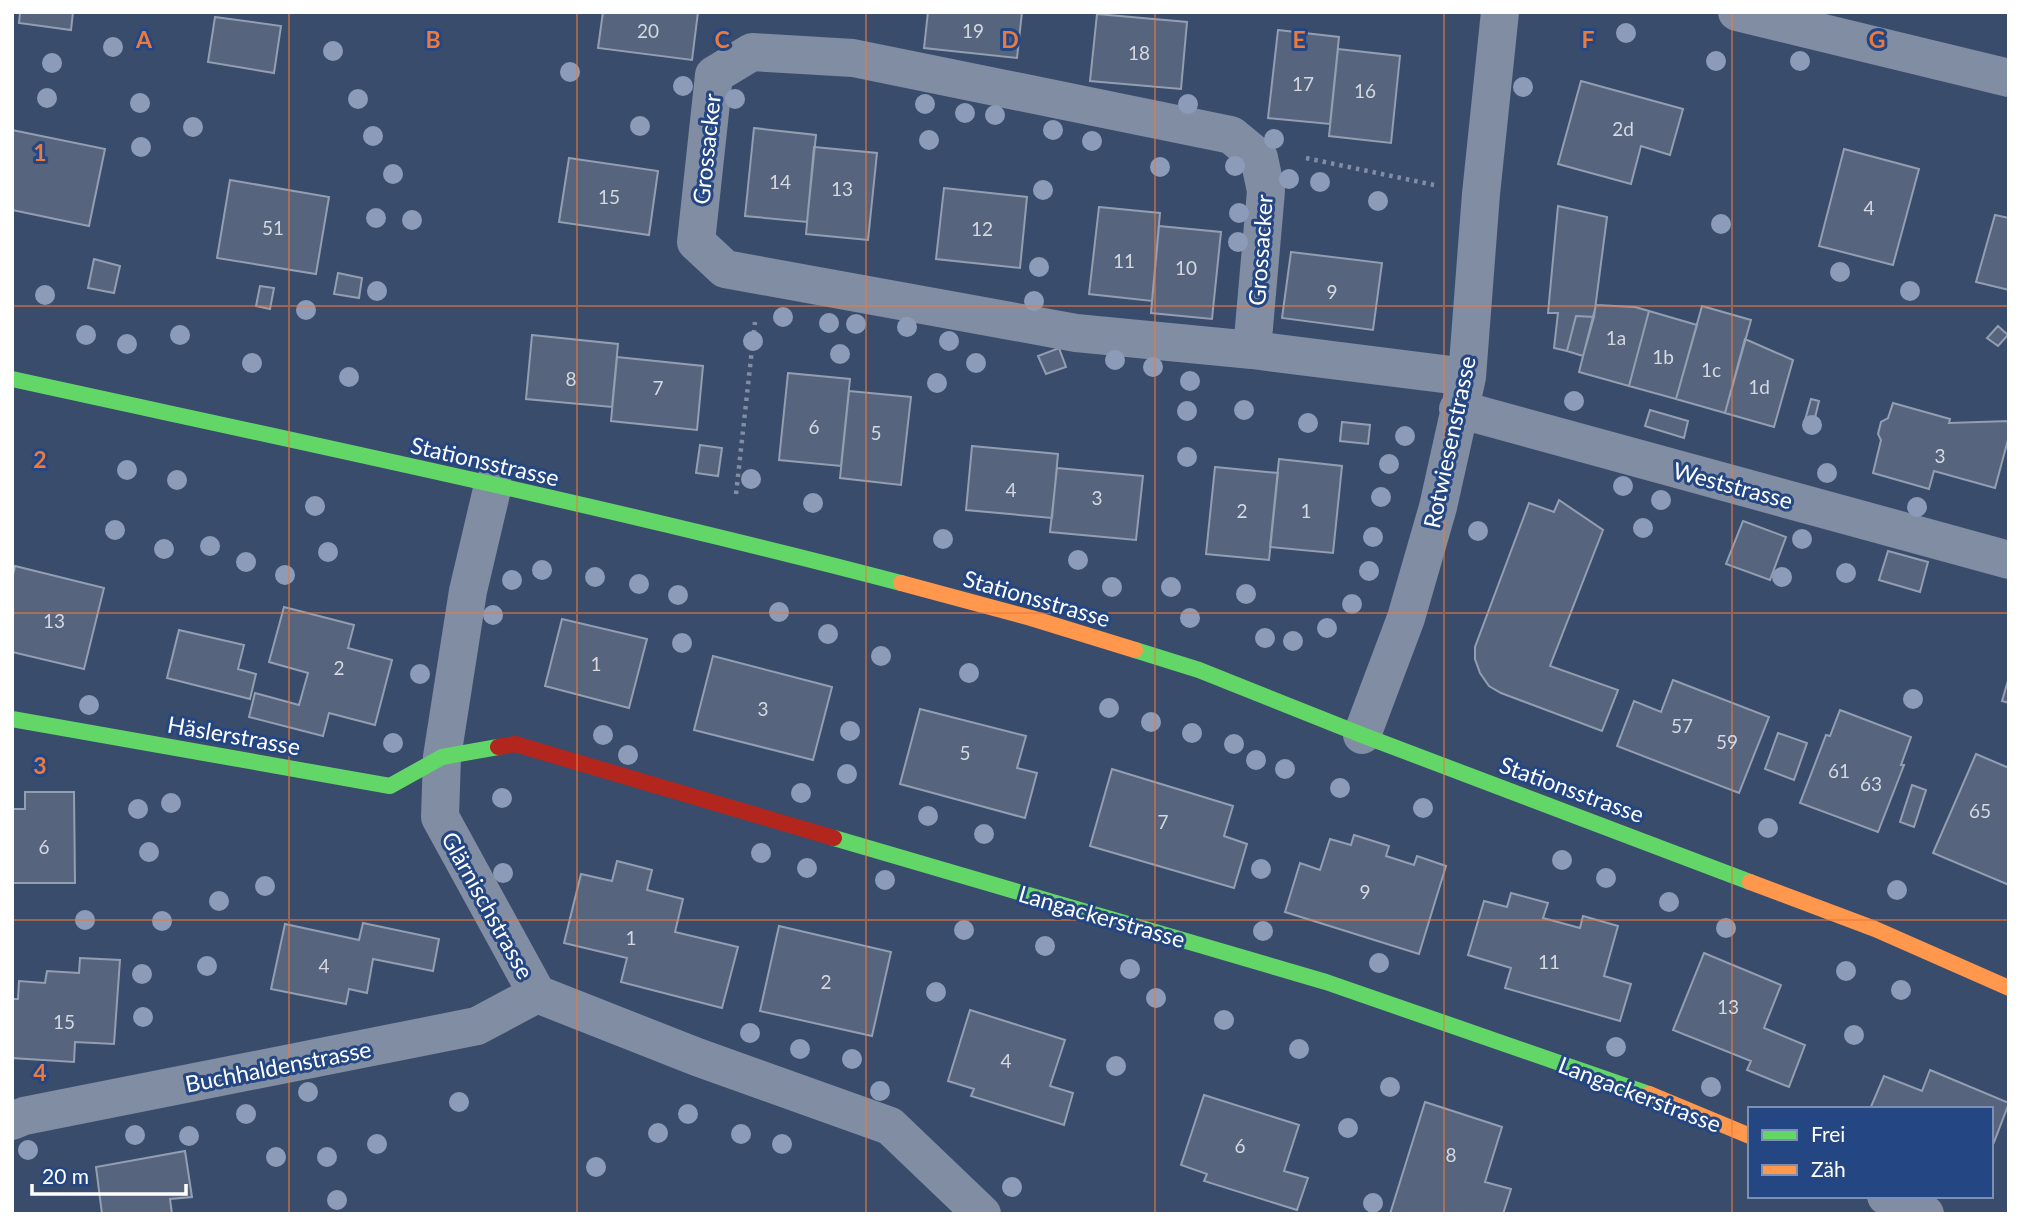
<svg xmlns="http://www.w3.org/2000/svg" width="2021" height="1226" font-family="Lato,sans-serif">
	<style>
		.building { fill: #56647e; stroke: #939eb1; stroke-width: 2 }
		.lines { fill: none; stroke-linecap: round; stroke-linejoin: round }
		.path { stroke: #808da2; stroke-width: 4.5; stroke-dasharray: 3.5 5; stroke-linecap: butt }
		.street { stroke: #808da2; stroke-width: 38 }
		.fast { stroke: #63d668; stroke-width: 16 }
		.slow { stroke: #ff974d; stroke-width: 16 }
		.jam { stroke: #b3261e; stroke-width: 16 }
		.tree { fill: #8c9cb8 }
		.grid { fill: none; stroke: #ed7a3d; stroke-width: 2; stroke-opacity: 0.55 }
		.labels { text-anchor: middle; dominant-baseline: central; stroke-width: 6; stroke-linejoin: round; paint-order: stroke }
		.number-label { font-size: 19px; fill: #d5d8df }
		.street-label { font-size: 23px; fill: #fff; stroke: #244682 }
		.grid-label { font-size: 23px; text-anchor: middle; font-weight: bold; fill: #ed7a3d; stroke: #244682; stroke-width: 6; stroke-linejoin: round; paint-order: stroke }
	</style>
	<rect width="100%" height="100%" fill="#3a4c6c"/>
	<!-- building -->
	<path class="building" d="M20,12H73L71,30L19,23Z
		M603,12H698L692,60L598,48Z
		M928,12H1022L1017,58L924,48Z
		M1097,14L1187,22L1181,89L1090,81Z
		M215,17L281,26L274,73L208,62Z
		M1278,30L1339,37L1330,124L1268,118Z
		M1338,49L1400,56L1391,143L1329,136Z
		M1581,81L1683,109L1670,155L1641,146L1631,184L1558,164Z
		M754,128L816,135L807,222L745,216Z
		M12,130L105,149L89,226L12,210Z
		M814,147L877,153L868,240L806,234Z
		M1844,149L1919,169L1893,265L1819,246Z
		M569,158L658,171L649,235L559,222Z
		M230,180L329,197L316,274L217,258Z
		M944,188L1027,197L1020,268L936,259Z
		M1558,206L1607,217L1594,317L1576,316L1567,351L1554,348L1558,313H1548Z
		M1099,207L1160,213L1152,301L1089,294Z
		M1995,215L2009,218V290L1976,282Z
		M1159,226L1221,232L1212,319L1151,313Z
		M1291,252L1382,263L1373,330L1282,318Z
		M94,259L120,266L114,293L88,288Z
		M338,273L362,278L359,298L334,294Z
		M260,286L274,288L270,309L256,306Z
		M1596,305L1635,307L1649,311L1629,386L1579,372Z
		M1702,306L1751,320L1725,413L1676,399Z
		M1649,311L1697,325L1676,399L1629,386Z
		M1576,316L1594,317L1583,356L1567,351Z
		M1998,326L2008,335L1998,346L1987,338Z
		M532,335L618,344L612,407L526,399Z
		M1745,339L1793,360L1774,427L1725,413Z
		M1059,348L1066,367L1046,374L1038,356Z
		M617,357L703,366L697,430L611,421Z
		M788,373L850,379L841,466L779,460Z
		M849,391L911,397L901,485L840,478Z
		M1811,399L1819,401L1814,422L1805,420Z
		M1893,403L1950,419L1949,423L2009,421V436L1995,488L1934,471L1929,489L1873,473L1881,440L1878,434L1881,422L1888,418Z
		M1650,410L1688,421L1684,438L1645,426Z
		M1342,422L1370,425L1368,444L1340,441Z
		M700,445L722,448L718,476L696,473Z
		M972,446L1058,454L1052,518L966,510Z
		M1279,459L1342,466L1333,553L1270,547Z
		M1215,467L1278,473L1269,560L1206,554Z
		M1057,468L1143,476L1136,540L1050,532Z
		M1559,500L1603,530L1550,666L1618,690L1602,731L1501,693L1489,686L1480,673L1475,659V647L1529,503L1554,512Z
		M1743,521L1786,537L1770,580L1726,564Z
		M1888,551L1928,562L1920,592L1879,580Z
		M15,566L104,588L84,669L12,652V579Z
		M284,607L354,625L348,648L392,660L375,725L329,713L323,736L249,717L255,693L299,705L308,673L269,662Z
		M562,619L647,639L629,708L545,686Z
		M179,630L244,645L238,669L256,674L250,699L167,678Z
		M713,656L832,687L813,760L694,730Z
		M2009,677V703L2002,701Z
		M1673,680L1769,717L1739,793L1617,746L1634,701L1661,712Z
		M920,709L1026,736L1017,768L1037,773L1025,818L900,784Z
		M1840,710L1911,737L1901,765H1904L1878,832L1800,803L1826,735L1830,736Z
		M1778,733L1807,743L1794,780L1765,769Z
		M1976,754L2009,768V885L1933,853Z
		M1112,769L1233,806L1224,836L1247,844L1234,888L1090,846Z
		M1912,785L1926,790L1914,827L1900,822Z
		M25,792H74L75,883H12V809H25Z
		M1354,835L1389,846L1386,856L1414,865L1417,856L1446,866L1419,954L1285,912L1300,863L1320,870L1330,839L1351,845Z
		M617,861L652,870L647,890L683,899L675,932L738,947L722,1008L621,982L627,958L564,943L581,874L612,881Z
		M1511,893L1548,903L1543,918L1580,928L1583,916L1618,926L1604,976L1631,984L1620,1021L1505,988L1511,968L1468,955L1484,901L1507,907Z
		M363,923L439,939L433,971L373,959L367,993L349,989L346,1004L271,989L285,924L359,940Z
		M779,926L891,952L872,1036L760,1011Z
		M1704,953L1781,985L1764,1028L1805,1045L1789,1087L1747,1070L1751,1061L1673,1030Z
		M80,958L120,960L114,1044L75,1042L74,1062L12,1058V999H18L19,981L45,983L47,971L79,973Z
		M970,1010L1065,1040L1050,1086L1073,1093L1064,1125L971,1096L974,1089L948,1081Z
		M1930,1070L2009,1103L1991,1150V1109H1870L1884,1076L1922,1091Z
		M1204,1095L1299,1125L1284,1171L1308,1178L1297,1210L1204,1181L1207,1174L1181,1165Z
		M1425,1102L1502,1127L1485,1182L1511,1189L1503,1214H1390Z
		M185,1151L192,1197L170,1199L172,1214H102L96,1167Z"/>
	<g class="lines">
		<!-- path -->
		<path class="path" d="M1306,158L1434,185
			M736,494L755,322"/>
		<!-- street -->
		<path class="street" d="M1737,12L2009,78
			M1252,350L1266,191L1259,158L1231,135L853,58L752,52L714,75L696,242L725,269L1076,333L1252,350L1467,377
			M1458,409L2009,560
			M493,485L468,591L442,757L440,817L537,994L697,1057L890,1126L982,1214
			M1362,735L1406,618L1438,507L1467,377L1481,194L1500,12
			M12,1121L24,1116L477,1026L537,994
			M1886,1196L1925,1214"/>
		<!-- fast -->
		<path class="fast" d="M12,379C309,444 607,506 901,583
			M1135,650L1199,670L1362,735L1750,882
			M12,719L390,786L442,757L498,747
			M834,838L1326,982L1649,1094"/>
		<!-- slow -->
		<path class="slow" d="M901,583L1031,618L1135,650
			M1750,882L1875,929L2009,988
			M1649,1094L1750,1136"/>
		<!-- jam -->
		<path class="jam" d="M498,747L515,744L834,838"/>
	</g>
	<!-- trees -->
	<g class="tree">
		<circle cx="1626" cy="33" r="10"/>
		<circle cx="113" cy="47" r="10"/>
		<circle cx="333" cy="51" r="10"/>
		<circle cx="1716" cy="61" r="10"/>
		<circle cx="1800" cy="61" r="10"/>
		<circle cx="52" cy="63" r="10"/>
		<circle cx="570" cy="72" r="10"/>
		<circle cx="683" cy="86" r="10"/>
		<circle cx="1523" cy="87" r="10"/>
		<circle cx="47" cy="98" r="10"/>
		<circle cx="358" cy="99" r="10"/>
		<circle cx="735" cy="99" r="10"/>
		<circle cx="140" cy="103" r="10"/>
		<circle cx="925" cy="104" r="10"/>
		<circle cx="1188" cy="104" r="10"/>
		<circle cx="965" cy="113" r="10"/>
		<circle cx="995" cy="115" r="10"/>
		<circle cx="640" cy="126" r="10"/>
		<circle cx="193" cy="127" r="10"/>
		<circle cx="1053" cy="130" r="10"/>
		<circle cx="373" cy="136" r="10"/>
		<circle cx="1274" cy="139" r="10"/>
		<circle cx="929" cy="140" r="10"/>
		<circle cx="1092" cy="141" r="10"/>
		<circle cx="141" cy="147" r="10"/>
		<circle cx="1235" cy="166" r="10"/>
		<circle cx="1160" cy="167" r="10"/>
		<circle cx="393" cy="174" r="10"/>
		<circle cx="1289" cy="179" r="10"/>
		<circle cx="1320" cy="182" r="10"/>
		<circle cx="1043" cy="190" r="10"/>
		<circle cx="1378" cy="201" r="10"/>
		<circle cx="1239" cy="213" r="10"/>
		<circle cx="376" cy="218" r="10"/>
		<circle cx="412" cy="220" r="10"/>
		<circle cx="1721" cy="224" r="10"/>
		<circle cx="1238" cy="242" r="10"/>
		<circle cx="1039" cy="267" r="10"/>
		<circle cx="1840" cy="272" r="10"/>
		<circle cx="377" cy="291" r="10"/>
		<circle cx="1910" cy="291" r="10"/>
		<circle cx="45" cy="295" r="10"/>
		<circle cx="1034" cy="301" r="10"/>
		<circle cx="306" cy="310" r="10"/>
		<circle cx="783" cy="317" r="10"/>
		<circle cx="829" cy="323" r="10"/>
		<circle cx="856" cy="324" r="10"/>
		<circle cx="907" cy="327" r="10"/>
		<circle cx="86" cy="335" r="10"/>
		<circle cx="180" cy="335" r="10"/>
		<circle cx="753" cy="341" r="10"/>
		<circle cx="949" cy="341" r="10"/>
		<circle cx="127" cy="344" r="10"/>
		<circle cx="840" cy="354" r="10"/>
		<circle cx="1115" cy="360" r="10"/>
		<circle cx="252" cy="363" r="10"/>
		<circle cx="976" cy="363" r="10"/>
		<circle cx="1153" cy="367" r="10"/>
		<circle cx="349" cy="377" r="10"/>
		<circle cx="1190" cy="381" r="10"/>
		<circle cx="937" cy="383" r="10"/>
		<circle cx="1574" cy="401" r="10"/>
		<circle cx="1244" cy="410" r="10"/>
		<circle cx="1187" cy="411" r="10"/>
		<circle cx="1308" cy="423" r="10"/>
		<circle cx="1812" cy="425" r="10"/>
		<circle cx="1405" cy="436" r="10"/>
		<circle cx="1187" cy="457" r="10"/>
		<circle cx="1389" cy="464" r="10"/>
		<circle cx="127" cy="470" r="10"/>
		<circle cx="1827" cy="473" r="10"/>
		<circle cx="751" cy="479" r="10"/>
		<circle cx="177" cy="480" r="10"/>
		<circle cx="1623" cy="486" r="10"/>
		<circle cx="1381" cy="497" r="10"/>
		<circle cx="1661" cy="500" r="10"/>
		<circle cx="813" cy="503" r="10"/>
		<circle cx="315" cy="506" r="10"/>
		<circle cx="1917" cy="507" r="10"/>
		<circle cx="1643" cy="528" r="10"/>
		<circle cx="115" cy="530" r="10"/>
		<circle cx="1478" cy="531" r="10"/>
		<circle cx="1373" cy="537" r="10"/>
		<circle cx="943" cy="539" r="10"/>
		<circle cx="1802" cy="539" r="10"/>
		<circle cx="210" cy="546" r="10"/>
		<circle cx="164" cy="549" r="10"/>
		<circle cx="328" cy="552" r="10"/>
		<circle cx="1078" cy="560" r="10"/>
		<circle cx="246" cy="562" r="10"/>
		<circle cx="542" cy="570" r="10"/>
		<circle cx="1369" cy="571" r="10"/>
		<circle cx="1846" cy="573" r="10"/>
		<circle cx="285" cy="575" r="10"/>
		<circle cx="595" cy="577" r="10"/>
		<circle cx="1782" cy="577" r="10"/>
		<circle cx="512" cy="580" r="10"/>
		<circle cx="639" cy="584" r="10"/>
		<circle cx="1112" cy="587" r="10"/>
		<circle cx="1171" cy="587" r="10"/>
		<circle cx="1246" cy="594" r="10"/>
		<circle cx="678" cy="595" r="10"/>
		<circle cx="1352" cy="604" r="10"/>
		<circle cx="779" cy="612" r="10"/>
		<circle cx="493" cy="615" r="10"/>
		<circle cx="1190" cy="618" r="10"/>
		<circle cx="1327" cy="628" r="10"/>
		<circle cx="828" cy="634" r="10"/>
		<circle cx="1265" cy="638" r="10"/>
		<circle cx="1293" cy="641" r="10"/>
		<circle cx="682" cy="643" r="10"/>
		<circle cx="881" cy="656" r="10"/>
		<circle cx="969" cy="673" r="10"/>
		<circle cx="420" cy="674" r="10"/>
		<circle cx="1913" cy="699" r="10"/>
		<circle cx="89" cy="705" r="10"/>
		<circle cx="1109" cy="708" r="10"/>
		<circle cx="1151" cy="722" r="10"/>
		<circle cx="850" cy="731" r="10"/>
		<circle cx="1192" cy="733" r="10"/>
		<circle cx="603" cy="735" r="10"/>
		<circle cx="393" cy="743" r="10"/>
		<circle cx="1234" cy="744" r="10"/>
		<circle cx="628" cy="755" r="10"/>
		<circle cx="1256" cy="760" r="10"/>
		<circle cx="1285" cy="769" r="10"/>
		<circle cx="847" cy="774" r="10"/>
		<circle cx="1340" cy="788" r="10"/>
		<circle cx="801" cy="793" r="10"/>
		<circle cx="502" cy="798" r="10"/>
		<circle cx="171" cy="803" r="10"/>
		<circle cx="1423" cy="808" r="10"/>
		<circle cx="138" cy="809" r="10"/>
		<circle cx="928" cy="816" r="10"/>
		<circle cx="1768" cy="828" r="10"/>
		<circle cx="984" cy="834" r="10"/>
		<circle cx="149" cy="852" r="10"/>
		<circle cx="761" cy="853" r="10"/>
		<circle cx="1562" cy="860" r="10"/>
		<circle cx="807" cy="868" r="10"/>
		<circle cx="1261" cy="869" r="10"/>
		<circle cx="503" cy="873" r="10"/>
		<circle cx="1606" cy="878" r="10"/>
		<circle cx="885" cy="880" r="10"/>
		<circle cx="265" cy="886" r="10"/>
		<circle cx="1897" cy="890" r="10"/>
		<circle cx="219" cy="901" r="10"/>
		<circle cx="1669" cy="902" r="10"/>
		<circle cx="85" cy="920" r="10"/>
		<circle cx="162" cy="921" r="10"/>
		<circle cx="1726" cy="928" r="10"/>
		<circle cx="964" cy="930" r="10"/>
		<circle cx="1263" cy="931" r="10"/>
		<circle cx="1045" cy="946" r="10"/>
		<circle cx="1379" cy="963" r="10"/>
		<circle cx="207" cy="966" r="10"/>
		<circle cx="1130" cy="969" r="10"/>
		<circle cx="1846" cy="971" r="10"/>
		<circle cx="142" cy="974" r="10"/>
		<circle cx="1901" cy="990" r="10"/>
		<circle cx="936" cy="992" r="10"/>
		<circle cx="1156" cy="998" r="10"/>
		<circle cx="143" cy="1017" r="10"/>
		<circle cx="1224" cy="1020" r="10"/>
		<circle cx="750" cy="1033" r="10"/>
		<circle cx="1854" cy="1035" r="10"/>
		<circle cx="1616" cy="1047" r="10"/>
		<circle cx="800" cy="1049" r="10"/>
		<circle cx="1299" cy="1049" r="10"/>
		<circle cx="852" cy="1059" r="10"/>
		<circle cx="1116" cy="1066" r="10"/>
		<circle cx="1390" cy="1087" r="10"/>
		<circle cx="1711" cy="1087" r="10"/>
		<circle cx="880" cy="1091" r="10"/>
		<circle cx="308" cy="1092" r="10"/>
		<circle cx="459" cy="1102" r="10"/>
		<circle cx="246" cy="1114" r="10"/>
		<circle cx="688" cy="1114" r="10"/>
		<circle cx="1348" cy="1128" r="10"/>
		<circle cx="658" cy="1133" r="10"/>
		<circle cx="741" cy="1134" r="10"/>
		<circle cx="135" cy="1135" r="10"/>
		<circle cx="189" cy="1136" r="10"/>
		<circle cx="377" cy="1144" r="10"/>
		<circle cx="782" cy="1144" r="10"/>
		<circle cx="28" cy="1150" r="10"/>
		<circle cx="276" cy="1157" r="10"/>
		<circle cx="327" cy="1157" r="10"/>
		<circle cx="596" cy="1167" r="10"/>
		<circle cx="1012" cy="1187" r="10"/>
		<circle cx="337" cy="1200" r="10"/>
		<circle cx="1373" cy="1203" r="10"/>
	</g>
	<!-- grid -->
	<path class="grid" d="M289,12V1214M577,12V1214M866,12V1214M1155,12V1214M1444,12V1214M1732,12V1214M12,306H2009M12,613H2009M12,920H2009"/>
	<g class="labels">
		<!-- number labels -->
		<g class="number-label">
			<text x="648" y="30">20</text>
			<text x="973" y="30">19</text>
			<text x="1139" y="52">18</text>
			<text x="1303" y="83">17</text>
			<text x="1365" y="90">16</text>
			<text x="1623" y="128">2d</text>
			<text x="780" y="181">14</text>
			<text x="842" y="188">13</text>
			<text x="609" y="196">15</text>
			<text x="1869" y="207">4</text>
			<text x="273" y="227">51</text>
			<text x="982" y="228">12</text>
			<text x="1124" y="260">11</text>
			<text x="1186" y="267">10</text>
			<text x="1332" y="291">9</text>
			<text x="1616" y="337">1a</text>
			<text x="1663" y="356">1b</text>
			<text x="1711" y="369">1c</text>
			<text x="571" y="378">8</text>
			<text x="1759" y="386">1d</text>
			<text x="658" y="387">7</text>
			<text x="814" y="426">6</text>
			<text x="876" y="432">5</text>
			<text x="1940" y="455">3</text>
			<text x="1011" y="489">4</text>
			<text x="1097" y="497">3</text>
			<text x="1242" y="510">2</text>
			<text x="1306" y="510">1</text>
			<text x="54" y="620">13</text>
			<text x="596" y="663">1</text>
			<text x="339" y="667">2</text>
			<text x="763" y="708">3</text>
			<text x="1682" y="725">57</text>
			<text x="1727" y="741">59</text>
			<text x="965" y="752">5</text>
			<text x="1839" y="770">61</text>
			<text x="1871" y="783">63</text>
			<text x="1980" y="810">65</text>
			<text x="1163" y="821">7</text>
			<text x="44" y="846">6</text>
			<text x="1365" y="891">9</text>
			<text x="631" y="937">1</text>
			<text x="1549" y="961">11</text>
			<text x="324" y="965">4</text>
			<text x="826" y="981">2</text>
			<text x="1728" y="1006">13</text>
			<text x="64" y="1021">15</text>
			<text x="1006" y="1060">4</text>
			<text x="1240" y="1145">6</text>
			<text x="1451" y="1154">8</text>
		</g>
		<!-- street labels -->
		<g class="street-label">
			<text transform="translate(706 149) rotate(-84)">Grossacker</text>
			<text transform="translate(1260 250) rotate(-86)">Grossacker</text>
			<text transform="translate(1449 442) rotate(-78)">Rotwiesenstrasse</text>
			<text transform="translate(485 461) rotate(13)">Stationsstrasse</text>
			<text transform="translate(1733 485) rotate(15)">Weststrasse</text>
			<text transform="translate(1037 598) rotate(16)">Stationsstrasse</text>
			<text transform="translate(234 735) rotate(10)">Häslerstrasse</text>
			<text transform="translate(1572 789) rotate(20)">Stationsstrasse</text>
			<text transform="translate(488 905) rotate(61)">Glärnischstrasse</text>
			<text transform="translate(1102 916) rotate(16)">Langackerstrasse</text>
			<text transform="translate(278 1066) rotate(-11)">Buchhaldenstrasse</text>
			<text transform="translate(1640 1094) rotate(21)">Langackerstrasse</text>
		</g>
	</g>
	<g class="grid-label">
		<text x="144" y="48">A</text>
		<text x="433" y="48">B</text>
		<text x="722" y="48">C</text>
		<text x="1010" y="48">D</text>
		<text x="1299" y="48">E</text>
		<text x="1588" y="48">F</text>
		<text x="1877" y="48">G</text>
		<text x="40" y="161">1</text>
		<text x="40" y="468">2</text>
		<text x="40" y="774">3</text>
		<text x="40" y="1081">4</text>
	</g>
	<!-- border -->
	<rect width="2021" height="1226" fill="none" stroke="#ffffff" stroke-width="28"/>
	<!-- legend -->
	<rect x="1748" y="1107" width="245" height="91" fill="#244682" stroke="#7c90b4" stroke-width="2"/>
	<rect x="1762" y="1130" width="35" height="10" fill="#63d668" stroke="#7c90b4" stroke-width="2"/>
	<text x="1811" y="1142" font-size="21" fill="#ffffff">Frei</text>
	<rect x="1762" y="1165" width="35" height="10" fill="#ff974d" stroke="#7c90b4" stroke-width="2"/>
	<text x="1811" y="1177" font-size="21" fill="#ffffff">Zäh</text>
	<!-- scale -->
	<path d="M32 1184v10h154v-10" fill="none" stroke="#ffffff" stroke-width="3.5"/>
	<text x="42" y="1184" font-size="21" fill="#ffffff" stroke="#244682" stroke-width="5" paint-order="stroke">20 m</text>
</svg>
